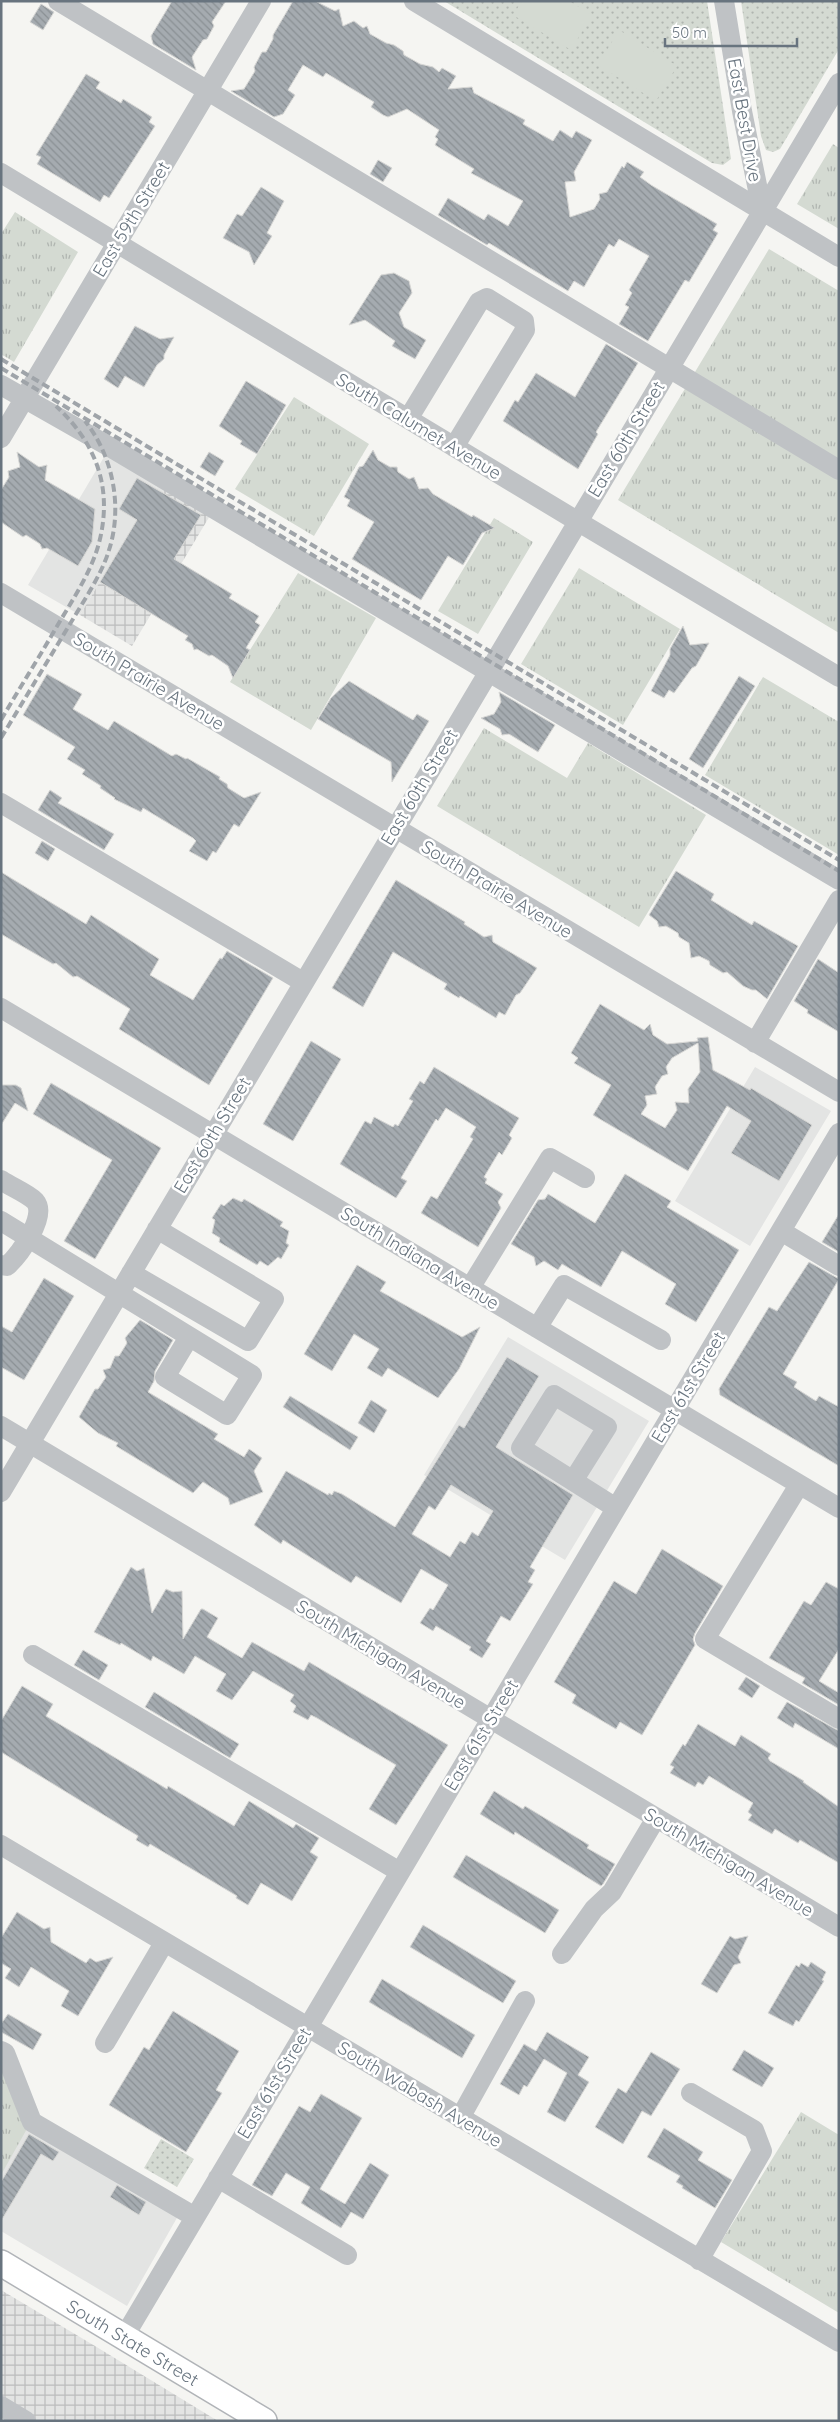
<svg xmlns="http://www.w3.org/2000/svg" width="840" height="2422" font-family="Quicksand,sans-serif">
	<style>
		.built { fill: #e3e4e3 }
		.industrial { fill: url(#industrial-grid) }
		.grass { fill: url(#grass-tufts) }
		.park { fill: url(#park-dots) }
		.pitch { fill: #d4dad2 }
		.building { fill: url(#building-back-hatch); stroke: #d7d7d5; fill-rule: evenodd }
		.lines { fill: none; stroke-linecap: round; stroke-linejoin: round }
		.major-casing { stroke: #b1b4b8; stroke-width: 28 }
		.minor { stroke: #bfc2c5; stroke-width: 20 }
		.major { stroke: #fff; stroke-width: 25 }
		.rail { stroke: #9fa4a9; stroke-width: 4; stroke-dasharray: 8 4; stroke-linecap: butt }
		.labels { text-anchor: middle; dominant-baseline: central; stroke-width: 5; stroke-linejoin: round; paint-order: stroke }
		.street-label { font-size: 18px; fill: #68747f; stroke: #fff }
	</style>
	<defs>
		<pattern id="industrial-grid" width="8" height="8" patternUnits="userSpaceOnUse" patternTransform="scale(1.25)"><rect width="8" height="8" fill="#e3e4e3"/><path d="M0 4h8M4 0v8" fill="none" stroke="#bcbdbd"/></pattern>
		<pattern id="grass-tufts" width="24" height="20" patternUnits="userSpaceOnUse" patternTransform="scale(1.25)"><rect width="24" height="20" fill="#d4dad2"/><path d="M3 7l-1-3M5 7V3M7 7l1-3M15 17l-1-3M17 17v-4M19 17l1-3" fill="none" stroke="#b0b5b0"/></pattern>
		<pattern id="park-dots" width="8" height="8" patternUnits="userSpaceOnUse" patternTransform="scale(1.25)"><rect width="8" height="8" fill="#d4dad2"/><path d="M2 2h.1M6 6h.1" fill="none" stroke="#b0b5b0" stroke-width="1.8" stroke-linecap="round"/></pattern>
		<pattern id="building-back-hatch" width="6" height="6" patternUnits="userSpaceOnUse" patternTransform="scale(1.25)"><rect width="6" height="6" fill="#a5abb0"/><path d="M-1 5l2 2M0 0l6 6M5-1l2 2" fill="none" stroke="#8a9094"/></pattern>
	</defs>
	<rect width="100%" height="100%" fill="#f5f5f2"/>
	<!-- built -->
	<path class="built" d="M110,447L162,478L80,615L28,585Z
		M755,1067L831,1111L750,1246L675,1201Z
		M508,1337L649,1421L565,1560L424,1475Z
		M1,2051L32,2122L182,2209L127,2306L1,2231Z"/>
	<!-- industrial -->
	<path class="industrial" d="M162,478L214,509L132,646L80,615Z
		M1,2290L95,2346L218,2421H1Z"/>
	<!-- grass -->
	<path class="grass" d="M833,144L839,148V229L797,204Z
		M15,212L78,252L14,362L1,354V234Z
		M769,249L839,291V633L618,500Z
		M294,397L369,444L314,536L235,489Z
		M494,518L533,542L478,634L438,611Z
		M579,568L680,629L623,725L521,664Z
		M298,573L376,618L311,730L230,682Z
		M763,677L839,722V855L705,775Z
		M484,728L567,778L588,743L706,815L639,927L437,806Z
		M1,2061L28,2127L1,2175Z
		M801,2112L839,2135V2313L721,2242Z"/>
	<!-- park -->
	<path class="park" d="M444,1H707L731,159L723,165L712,163Z
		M741,1H839V49L780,149L773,152L766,150L761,136Z
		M161,2139L194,2159L177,2187L144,2168Z"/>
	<!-- pitch -->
	<path class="pitch" d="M522,1H569L592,15L571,50L513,15Z
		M619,30L677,66L656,101L598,65Z"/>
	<!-- building -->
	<path class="building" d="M172,1H226L212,22L214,26L207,39L203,40L192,57L196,70L153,44L151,36Z
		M293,1H315L335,11L339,9L343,26L354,21L363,28L367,26L370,34L386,43L394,45L403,51L404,55L420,64L433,67L439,72L442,68L456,76L448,89L472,87L474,93L525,120L523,124L553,141L560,130L572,138L576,131L592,140L574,172L576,181L565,182L570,217L594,209L600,199L599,194L607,192L622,166L624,168L627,162L644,172L640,177L651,185L717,224L713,230L718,233L689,282L685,280L648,341L619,324L629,307L625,305L632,293L629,290L649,256L619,239L614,247L609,244L584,287L574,281L568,291L489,243L487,245L438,215L448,198L484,220L488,214L508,226L523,201L471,173L474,169L435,145L438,139L435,137L439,130L407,109L388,117L383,115L371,107L374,102L326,73L323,77L303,65L288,90L295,95L283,114L274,117L231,91L244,89L255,71L254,67L262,52H266L273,39V35Z
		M41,4L54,12L43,30L30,22Z
		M86,74L100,82L96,88L121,103L123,99L152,117L149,122L155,126L109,198L104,195L100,202L37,164L41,157L36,155Z
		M378,160L392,168L383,182L370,174Z
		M261,187L284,201L267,233L272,236L254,265L249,252L223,238L237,214L242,216Z
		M394,273L409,281L412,293L399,313L404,327L426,340L415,359L392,346L395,341L365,320L349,325L381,275Z
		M135,326L160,339L174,337L164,355V359L157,365L144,387L125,376L118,388L104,379Z
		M606,344L638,363L596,432L598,434L578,469L503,421L515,400L518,402L536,373L575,397Z
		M246,381L286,405L257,454L240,444L242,441L219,426Z
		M373,450L378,460L390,467H397L398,472L409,479L414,477L419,489L428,488L433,494L472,517L473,515L495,528L482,533L463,565L448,556L421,600L352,559L374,522L347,506L350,500L344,497L359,467L363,466Z
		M17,452L39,467L47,465L45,480L95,509L92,542L78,566L47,548L42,549L40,544L26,535L23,537L1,522V490L9,477L8,471L20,467Z
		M209,452L224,461L215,476L200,467Z
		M137,478L201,515L174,559L232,594L229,598L259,616L255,622L260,625L246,648L250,650L233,678L228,666L212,655L209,656L197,649L194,650L192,644L185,640L188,636L100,582L137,520L119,509Z
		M683,626L690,645L709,643L696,666L692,668L674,693L669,690L664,698L651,691L670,655V649Z
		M47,674L82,694L73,709L108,730L114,721L172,756L176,754L186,759L187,758L220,777L219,779L227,784L228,788L244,798L261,792L239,827L234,824L216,853L213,851L207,861L189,851L196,841L193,838L143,808L141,812L114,799L115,798L100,788L101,786L82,774L85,770L67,759L75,747L23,715Z
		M739,676L755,686L703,768L689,759Z
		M349,681L413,720L417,714L429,721L392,782L391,762L318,719L331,698Z
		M499,692L555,725L538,752L509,734L502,735L500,729L481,718L494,714L501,702Z
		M50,790L62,798L58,803L114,834L104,850L38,810Z
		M42,841L55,849L48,861L35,853Z
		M676,871L714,894L711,900L752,925L754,921L798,946L767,999L756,990H752L743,986L727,972L723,973L710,965L709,961L699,956L691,958L689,943L679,937L678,933L666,926L659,927L657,921L649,915Z
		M1,872L86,924L91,915L159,959L150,975L193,1000L220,958L222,959L227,951L273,978L209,1085L119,1029L130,1009L77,976L73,977L56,963L53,964L1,934Z
		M396,880L465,922L464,924L484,937L492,935L493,942L537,968L520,993L516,995L505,1015L499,1012L496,1018L460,996L459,998L444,989L447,984L393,952L363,1007L332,988Z
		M818,959L839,973V1032L807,1013L808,1010L794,1001Z
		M600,1004L644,1030L650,1024L653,1035L667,1044L698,1041L697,1038L708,1037L713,1070L750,1090L751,1088L812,1125L779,1181L731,1153L751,1121L727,1106L688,1171L593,1115L611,1085L574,1063L578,1058L571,1053ZM698,1043L700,1072L688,1089L689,1103L675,1102L677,1110L665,1128L641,1114L647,1105L645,1096L657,1094L655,1087L662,1076L668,1074L666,1067L672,1058Z
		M311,1041L341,1059L293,1141L263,1124Z
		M434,1067L519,1118L509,1135L512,1138L502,1155L499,1152L484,1177L487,1179L485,1183L503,1194L498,1202L501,1208L478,1247L421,1213L431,1196L437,1199L473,1139L470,1137L476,1127L446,1108L438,1121L436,1119L401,1178L407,1181L396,1198L340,1164L365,1121L371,1124L374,1117L393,1127L395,1124L398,1126L413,1101L409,1099L420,1081L424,1084Z
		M51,1083L161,1148L95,1259L64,1241L112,1160L33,1114Z
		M1,1085H16L21,1088L28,1111L15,1103L1,1125Z
		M625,1174L671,1201L667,1207L739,1250L696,1322L665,1304L676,1284L622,1251L601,1287L562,1264L558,1270L544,1261L536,1266L534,1257L511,1244L538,1200L545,1199L548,1194L595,1223Z
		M233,1198L242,1202L244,1199L283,1222L280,1226L289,1231L286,1243L289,1245L281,1259L278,1257L268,1266L260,1261L257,1265L219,1242L220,1238L212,1233L215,1220L212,1218L221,1204L224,1206Z
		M839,1214V1252L822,1242Z
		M809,1262L839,1279L783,1374L797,1382L794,1387L816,1401L819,1396L839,1407V1466L720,1395L719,1389L769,1307L777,1311Z
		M357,1265L386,1282L380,1291L462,1337L480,1327L459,1369L438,1398L388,1368L382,1377L367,1368L379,1349L354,1334L332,1371L304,1354Z
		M44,1278L74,1296L24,1380L1,1367V1326L12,1332Z
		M140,1320L173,1340L155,1371L154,1381L148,1392L218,1434L214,1439L244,1457L249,1449L262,1458L254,1471L263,1492L230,1505L228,1498L203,1482L193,1493L116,1446L118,1443L98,1433L79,1417L95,1389H98L106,1377L103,1370L110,1368L115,1356H119L127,1343L125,1338Z
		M507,1357L539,1376L496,1447L573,1495L530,1567L535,1570L528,1582L533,1584L510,1621L501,1616L486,1641L491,1644L482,1658L469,1650L471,1647L436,1626L433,1631L420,1623L430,1608L433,1610L448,1585L421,1569L401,1603L356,1576L351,1583L283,1540L281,1544L254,1525L286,1471L328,1495L329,1493L332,1495L334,1491L342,1494L395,1527L459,1425L464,1428ZM451,1485L493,1511L478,1536L472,1532L465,1544L460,1541L450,1557L412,1534L429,1506L435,1510Z
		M290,1396L358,1437L350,1450L283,1407Z
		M371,1400L387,1410L374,1433L358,1423Z
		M662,1549L723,1586L695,1633L693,1639L695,1645L642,1735L620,1722L616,1729L572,1703L576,1695L554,1682L614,1581L636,1594Z
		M131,1567L137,1571L144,1568L152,1613L166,1589L173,1592L182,1591L183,1639L201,1609H203L218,1618L207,1637L242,1658L252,1642L304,1671L309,1662L448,1745L396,1825L369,1809L396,1765L317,1718L311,1715L308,1720L293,1712L296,1706L290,1701L294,1695L253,1671L232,1700L216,1691L226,1674L195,1656L184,1674L153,1656L151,1661L121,1643L120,1645L94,1632Z
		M826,1582L839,1589V1649L819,1681L839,1693V1705L802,1683L805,1678L769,1658L804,1601L811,1605Z
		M83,1650L108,1665L99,1680L74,1665Z
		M746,1677L760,1686L752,1698L738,1689Z
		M22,1686L53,1704L46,1716L167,1789L168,1786L234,1826L249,1801L293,1828L296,1824L319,1838L310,1852L318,1857L292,1901L261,1883L248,1905L236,1898L237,1896L150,1844L148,1847L136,1840L138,1836L1,1752V1721Z
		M154,1692L239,1744L230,1758L145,1707Z
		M787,1702L839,1731V1749L795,1723L793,1728L777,1718Z
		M698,1724L735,1746L741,1735L771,1754L768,1758L770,1761L804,1781L803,1782L839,1807V1863L800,1840L798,1843L775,1829L772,1834L748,1820L752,1815L748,1812L753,1803L709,1776L703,1785L698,1782L695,1787L670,1773L674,1767L670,1765L683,1744L685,1746Z
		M494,1791L523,1809L525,1806L589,1845L587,1848L615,1864L603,1884L601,1886L515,1832L514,1835L480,1814Z
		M466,1855L559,1910L545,1933L453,1877Z
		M17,1912L44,1929L50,1927L51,1942L86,1963L90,1958L96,1962L113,1957L78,2016L61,2006L69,1991L31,1967L19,1987L5,1978L11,1969L1,1963V1938Z
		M423,1925L516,1981L503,2003L410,1947Z
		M730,1936L735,1939L748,1936L738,1957L741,1963L734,1965L717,1993L701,1984Z
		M811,1962L826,1972L822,1980L824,1981L799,2022L796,2020L793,2026L768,2013L796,1965L799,1967L801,1963L808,1967Z
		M382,1979L475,2035L462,2058L369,2002Z
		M173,2011L239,2051L216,2090L222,2093L186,2152L109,2105L144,2047L149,2050Z
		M8,2014L42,2034L33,2050L1,2032V2024Z
		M547,2032L589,2057L578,2075L589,2082L565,2122L547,2112L567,2073L544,2059L527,2087L524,2085L519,2095L500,2084L524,2044L536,2051Z
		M744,2050L774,2068L762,2087L732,2070Z
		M651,2052L680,2069L651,2116L642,2111L623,2144L595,2127L618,2088L626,2093Z
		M321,2094L362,2118L320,2189L345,2204L370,2163L389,2175L363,2219L351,2212L341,2228L301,2203L310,2187L286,2173L272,2196L252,2185L299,2106L310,2112Z
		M664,2128L703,2152L698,2160L732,2180L715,2208L682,2188L683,2186L676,2182L680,2176L647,2157Z
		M29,2134L59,2152L53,2161L41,2154L1,2221V2182Z
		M117,2185L146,2202L139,2215L110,2197Z"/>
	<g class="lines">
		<!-- major casing -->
		<g class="major-casing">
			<g id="major">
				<path id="s1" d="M1,2263L264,2421"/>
			</g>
		</g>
		<!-- minor -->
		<path class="minor" d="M58,1L839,470
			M414,1L839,257
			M724,1L742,111L762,210
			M1,173L577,521L839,677
			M1,385L110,447L839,880
			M408,419L479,302L487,298L524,321L525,330L454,447
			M1,438L261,1
			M1,593L839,1092
			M1,803L303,982
			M1,1008L839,1508
			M755,1043L839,900
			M1,1180C11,1187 27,1193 35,1201C48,1216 19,1255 7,1266L1,1265
			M1,1221L252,1375L227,1415L165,1377L189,1337
			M781,1231L839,1266
			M131,1273L248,1341L274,1299L157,1229
			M470,1288L550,1158L585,1178
			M537,1328L564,1285L661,1340
			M1,1426L839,1927
			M573,1481L607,1427L554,1395L521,1448L616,1508
			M799,1485L705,1639L839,1719
			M1,1492L839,83
			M33,1655L400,1872
			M1,1845L839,2342
			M562,1954L594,1909L612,1892L656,1818
			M105,2043L164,1943
			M1,2051L5,2053L32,2122L195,2217
			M691,2093L754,2130L762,2151L699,2260
			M460,2118L525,2001
			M218,2178L347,2255
			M124,2337L839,1133
			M1,2406L26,2421"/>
		<!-- major -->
		<use href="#major" class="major"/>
		<!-- rail -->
		<path class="rail" d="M1,359L839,860
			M1,368L839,871
			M1,720C19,689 38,659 56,628C71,602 91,573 99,543C113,489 97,444 56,406
			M1,738C24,700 47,662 70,624C83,602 102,574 109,550C123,507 113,456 85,421"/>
	</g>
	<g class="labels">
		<!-- street labels -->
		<g class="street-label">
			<text transform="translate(745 120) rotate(80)">East Best Drive</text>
			<text transform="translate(131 219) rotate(-59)">East 59th Street</text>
			<text transform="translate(419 426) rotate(31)">South Calumet Avenue</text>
			<text transform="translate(626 439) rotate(-59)">East 60th Street</text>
			<text transform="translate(149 681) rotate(31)">South Prairie Avenue</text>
			<text transform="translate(419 787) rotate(-59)">East 60th Street</text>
			<text transform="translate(497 889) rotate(31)">South Prairie Avenue</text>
			<text transform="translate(212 1135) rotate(-59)">East 60th Street</text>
			<text transform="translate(420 1258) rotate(31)">South Indiana Avenue</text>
			<text transform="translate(688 1387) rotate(-59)">East 61st Street</text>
			<text transform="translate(381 1654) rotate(31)">South Michigan Avenue</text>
			<text transform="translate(481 1735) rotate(-59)">East 61st Street</text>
			<text transform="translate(729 1862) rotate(31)">South Michigan Avenue</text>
			<text transform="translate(274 2083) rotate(-59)">East 61st Street</text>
			<text transform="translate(420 2094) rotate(31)">South Wabash Avenue</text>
			<text stroke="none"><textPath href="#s1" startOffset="154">South State Street</textPath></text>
		</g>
	</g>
	<!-- border -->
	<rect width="840" height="2422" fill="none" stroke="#68747f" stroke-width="5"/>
	<!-- scale -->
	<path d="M665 38v8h132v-8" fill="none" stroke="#68747f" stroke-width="2.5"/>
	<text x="672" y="38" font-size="15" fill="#68747f" stroke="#ffffff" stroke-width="4" paint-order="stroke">50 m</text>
</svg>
